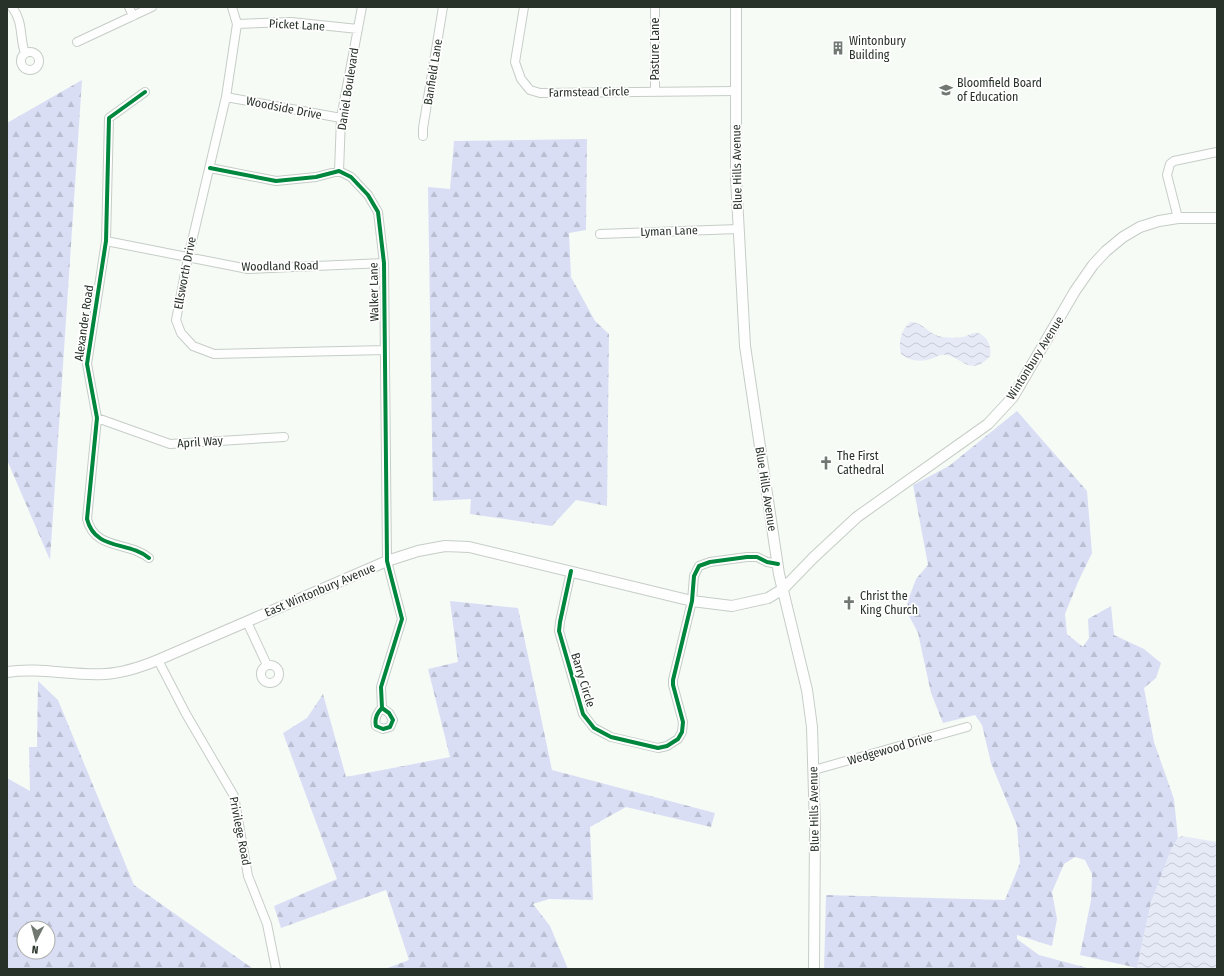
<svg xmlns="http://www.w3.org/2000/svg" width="1224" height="976" font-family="'Fira Sans Condensed',sans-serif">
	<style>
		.forest { fill: url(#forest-firs); fill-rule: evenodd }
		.water { fill: url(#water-waves) }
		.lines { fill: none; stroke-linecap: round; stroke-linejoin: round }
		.minor-casing { stroke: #c6cdc6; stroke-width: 10 }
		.major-casing { stroke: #c6cdc6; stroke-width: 12 }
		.minor { stroke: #fefefe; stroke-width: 8 }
		.major { stroke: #fefefe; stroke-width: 10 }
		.cycleway-casing { stroke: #fff; stroke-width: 6 }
		.cycleway { stroke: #00873e; stroke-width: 4 }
		.labels { text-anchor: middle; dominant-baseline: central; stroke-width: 3.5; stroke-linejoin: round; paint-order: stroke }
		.street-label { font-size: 12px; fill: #283229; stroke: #fff }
		.poi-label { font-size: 12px; fill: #283229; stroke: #fff; text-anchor: start }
	</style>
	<defs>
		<pattern id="forest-firs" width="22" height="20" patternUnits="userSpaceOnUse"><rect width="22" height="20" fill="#d9def5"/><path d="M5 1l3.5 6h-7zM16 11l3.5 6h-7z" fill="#babfd2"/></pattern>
		<pattern id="water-waves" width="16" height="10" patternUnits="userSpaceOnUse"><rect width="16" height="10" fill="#e6eaf7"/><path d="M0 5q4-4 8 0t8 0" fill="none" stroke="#c5c9d4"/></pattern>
	</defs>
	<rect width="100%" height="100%" fill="#f6fbf6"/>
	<!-- forest -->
	<path class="forest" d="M82,80L50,560L7,460V123Z
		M587,139L586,230L569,233L571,277L595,321L609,334L607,506L576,500L552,526L470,514L471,499L433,501L428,187L450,189L454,141Z
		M1017,411L1087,491L1092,553L1078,582L1065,614L1067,634L1083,647L1089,638L1088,619L1111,606L1114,635L1144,649L1161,663L1156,678L1144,688L1154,742L1174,799L1178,838L1171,850L1151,903L1137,968L1080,955L1091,900L1092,874L1085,860L1075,857L1064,864L1052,892L1057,919L1052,946L1017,935V939L1039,955L1091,969H824L826,895L1005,900L1020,863L1017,826L991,763L982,725L975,715L943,723L931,693L918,633L906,610L910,595L916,579L928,565L913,485L949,466Z
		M450,601L518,608L552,770L715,813L711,827L626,807L590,827L593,900L549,899L533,904L550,926L568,969H385L409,960L386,890L281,928L274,906L337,879L283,733L307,718L323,694L346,777L450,757L428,669L458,662Z
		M38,681L58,700L134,885L252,968L250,969H7V778L30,791L29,747H37ZM24,928H48V952H24Z"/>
	<!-- water -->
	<path class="water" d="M911,322C922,322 927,332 938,336C945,338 955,338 963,337C968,336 973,332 978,333C988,336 992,348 990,356C986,361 981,365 974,366C963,366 957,356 946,355C941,354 938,356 934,358C922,362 911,362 901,354C898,343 901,328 911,322Z
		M1182,836L1217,842V969H1137L1151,903L1171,850L1178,838Z"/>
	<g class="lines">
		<!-- minor casing -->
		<g class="minor-casing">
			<path id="minor" d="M12,7C24,23 19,37 25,53
				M129,7L133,16
				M232,7L237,24L226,97L188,258L176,320L181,333L193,346L214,354L385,350
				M524,7L515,62L521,79L530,90L540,93L736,91
				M237,24L291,22L358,29
				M77,42L152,7
				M21 61a9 9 0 1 1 18 0a9 9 0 1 1-18 0Z
				M655,91V7
				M145,92L109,118L106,241L87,364L97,418L87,519C95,551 129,541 149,558
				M226,97L341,118
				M423,136V128L443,7
				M210,168L276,181L316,177L339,171L351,177L368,195L378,212L384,263L387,561L402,619L381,687L382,708C377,713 374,718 376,726L383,729L390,727L393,720L389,713L382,708
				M339,171L341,118L362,7
				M1178,218L1167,175L1170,164L1174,161L1217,152
				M600,234L738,229
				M106,241L248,269L384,263
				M97,418L170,444L284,437
				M571,571L560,622L559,631L583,714L594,728L611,737L658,748L667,746L678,739L682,732L683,722L673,685V680L692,601L694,576L699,566L710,562L747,557H757L767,562L778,564
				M247,622L267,665
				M158,660L186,714L234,796L248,876L267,924L276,969
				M261 674a9 9 0 1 1 18 0a9 9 0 1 1-18 0Z
				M814,770L967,727"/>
		</g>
		<!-- major casing -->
		<g class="major-casing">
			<path id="major" d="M736,7V178L745,346L779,574L807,690L812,727L815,827L814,969
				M7,672C40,667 72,676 105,674C124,673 141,667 158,660L387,561L418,551L445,546L469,547L692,601L732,606L768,598L783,589L813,558L857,517L988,424L1013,397L1075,291L1093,265L1106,251L1123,237L1140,227L1159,221L1178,218H1217"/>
		</g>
		<!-- minor -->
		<use href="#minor" class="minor"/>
		<!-- major -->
		<use href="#major" class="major"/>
		<!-- cycleway casing -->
		<g class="cycleway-casing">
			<path id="cycleway" d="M145,92L109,118L106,241L87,364L97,418L87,519C95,551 129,541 149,558
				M210,168L276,181L316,177L339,171L351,177L368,195L378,212L384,263L387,561L402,619L381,687L382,708C377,713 374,718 376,726L383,729L390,727L393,720L389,713L382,708
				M571,571L560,622L559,631L583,714L594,728L611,737L658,748L667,746L678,739L682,732L683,722L673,685V680L692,601L694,576L699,566L710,562L747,557H757L767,562L778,564"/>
		</g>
		<!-- cycleway -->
		<use href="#cycleway" class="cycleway"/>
	</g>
	<!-- icons -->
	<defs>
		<g id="building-bare" transform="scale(1.08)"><path d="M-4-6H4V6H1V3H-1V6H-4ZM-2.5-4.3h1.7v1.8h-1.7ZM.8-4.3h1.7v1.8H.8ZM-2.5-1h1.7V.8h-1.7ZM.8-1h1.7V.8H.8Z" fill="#707871" stroke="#fff" stroke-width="2.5" paint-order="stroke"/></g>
		<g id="school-bare" transform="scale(1.08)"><path d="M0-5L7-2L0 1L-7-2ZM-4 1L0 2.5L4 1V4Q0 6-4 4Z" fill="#707871" stroke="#fff" stroke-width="2.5" paint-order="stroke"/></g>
		<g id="church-bare" transform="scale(1.08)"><path d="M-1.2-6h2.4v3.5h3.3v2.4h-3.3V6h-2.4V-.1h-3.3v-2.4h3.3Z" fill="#707871" stroke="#fff" stroke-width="2.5" paint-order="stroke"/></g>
	</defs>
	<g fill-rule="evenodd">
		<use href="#building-bare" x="838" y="48"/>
		<use href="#school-bare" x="946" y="90"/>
		<use href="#church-bare" x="826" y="463"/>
		<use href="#church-bare" x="849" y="603"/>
	</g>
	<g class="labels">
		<!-- street labels -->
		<g class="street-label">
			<text transform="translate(297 25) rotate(3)">Picket Lane</text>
			<text transform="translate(655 49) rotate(-90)">Pasture Lane</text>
			<text transform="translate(433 72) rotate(-81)">Banfield Lane</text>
			<text transform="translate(348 89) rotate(-81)">Daniel Boulevard</text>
			<text transform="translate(589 92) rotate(-1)">Farmstead Circle</text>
			<text transform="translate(284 108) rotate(11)">Woodside Drive</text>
			<text transform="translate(737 167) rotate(-91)">Blue Hills Avenue</text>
			<text transform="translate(669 231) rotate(-2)">Lyman Lane</text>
			<text transform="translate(280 266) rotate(-1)">Woodland Road</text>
			<text transform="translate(185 273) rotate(-79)">Ellsworth Drive</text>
			<text transform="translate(374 292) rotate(-91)">Walker Lane</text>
			<text transform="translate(84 323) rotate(-82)">Alexander Road</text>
			<text transform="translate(1035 358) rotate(-58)">Wintonbury Avenue</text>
			<text transform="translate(200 442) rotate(-4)">April Way</text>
			<text transform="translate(766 489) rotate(81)">Blue Hills Avenue</text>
			<text transform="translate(320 590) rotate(-23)">East Wintonbury Avenue</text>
			<text transform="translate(583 680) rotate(73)">Barry Circle</text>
			<text transform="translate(890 749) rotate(-16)">Wedgewood Drive</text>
			<text transform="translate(814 809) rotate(-91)">Blue Hills Avenue</text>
			<text transform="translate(240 831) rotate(79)">Privilege Road</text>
		</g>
		<!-- poi labels -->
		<g class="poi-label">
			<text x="849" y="41">Wintonbury<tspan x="849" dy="14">Building</tspan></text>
			<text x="957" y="83">Bloomfield Board<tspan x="957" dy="14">of Education</tspan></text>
			<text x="837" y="456">The First<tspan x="837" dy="14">Cathedral</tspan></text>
			<text x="860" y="596">Christ the<tspan x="860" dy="14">King Church</tspan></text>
		</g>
	</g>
	<!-- border -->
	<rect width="1224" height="976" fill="none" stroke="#283229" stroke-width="16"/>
	<!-- north arrow -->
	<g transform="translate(36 940) rotate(186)"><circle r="19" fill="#ffffff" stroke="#a9ada9"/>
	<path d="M0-3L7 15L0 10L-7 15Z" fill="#707871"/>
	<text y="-6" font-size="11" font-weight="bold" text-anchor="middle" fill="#283229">N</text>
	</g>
</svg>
